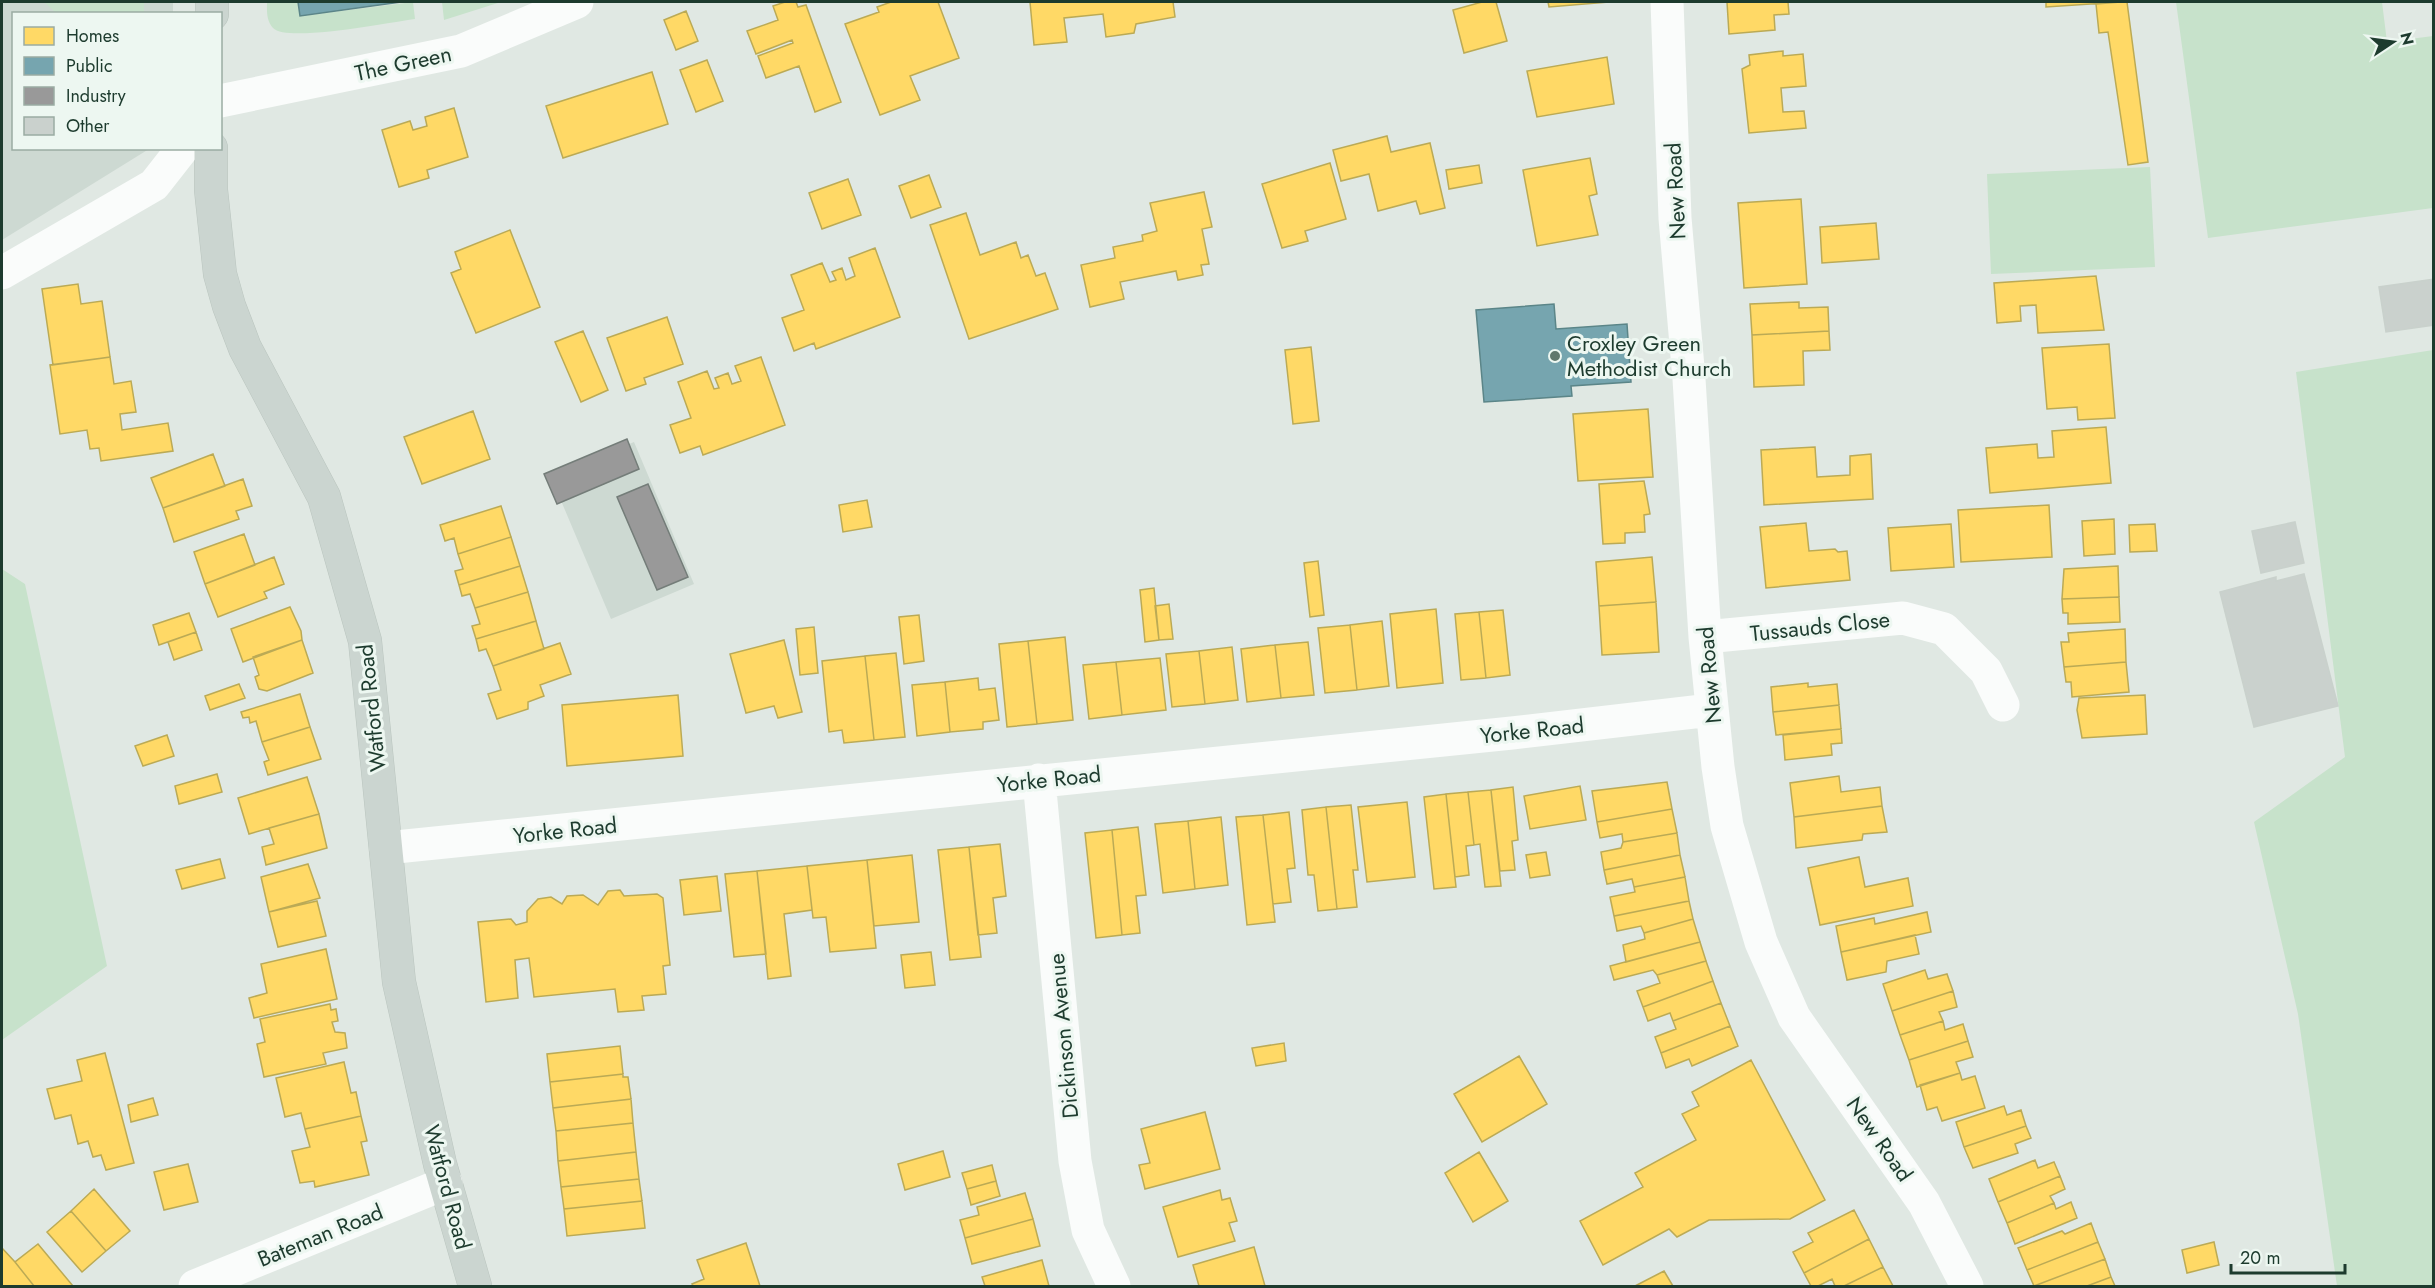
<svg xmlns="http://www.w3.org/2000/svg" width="2435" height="1288" font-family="Jost,sans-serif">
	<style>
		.built { fill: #cdd9d2 }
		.green { fill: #c7e2cb }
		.homes { fill: #ffd966; stroke: #ba5; stroke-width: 1.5 }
		.public { fill: #76a5af; stroke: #5b8588; stroke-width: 1.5 }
		.industry { fill: #999; stroke: #747d79; stroke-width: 1.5 }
		.building { fill: #cad1cd; stroke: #c9d1cc; stroke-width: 1.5 }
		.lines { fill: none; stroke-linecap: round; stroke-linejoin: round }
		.major-casing { stroke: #bac5bf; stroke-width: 34 }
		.minor { stroke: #fafcfb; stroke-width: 33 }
		.major { stroke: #cbd5d0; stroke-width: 33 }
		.poi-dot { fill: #61786d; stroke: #edf7f1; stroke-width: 2 }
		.labels { text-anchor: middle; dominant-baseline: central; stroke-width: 6; stroke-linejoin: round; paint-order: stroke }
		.street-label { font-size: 22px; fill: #1d3b2e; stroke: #edf7f1 }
		.poi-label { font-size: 22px; fill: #1d3b2e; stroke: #edf7f1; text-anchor: start }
	</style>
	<rect width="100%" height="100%" fill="#e0e8e3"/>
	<!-- built -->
	<path class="built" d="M2,2H173V13L14,14V148L149,149L2,240Z
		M634,442L694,584L611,619L551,477Z"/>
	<!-- green -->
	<path class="green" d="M44,2H144V13H56Z
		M267,2H298L300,16L413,2L415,19C391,22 287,43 273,28C266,20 267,11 267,2Z
		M442,2H501L444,20Z
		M2176,2H2382L2387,42L2433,36V208L2208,238Z
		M2150,167L2155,267L1991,274L1987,174Z
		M2433,350V1286H2337L2298,1014L2254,822L2345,757L2296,372Z
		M2,569L25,584L107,966L2,1040Z"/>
	<!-- homes -->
	<path class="homes" d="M785,2H796L798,7L806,5L841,102L815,112L799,66L766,78L758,56L793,43L792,40L756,54L747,31L778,20L773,6Z
		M891,2H938L959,58L910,76L920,100L880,115L845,24L879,12L877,7Z
		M1030,2H1173L1175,17L1136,24L1134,33L1106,37L1103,14L1064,18L1067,42L1034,45Z
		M1482,2H1496L1507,41L1464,53L1453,10Z
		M1548,2H1609L1549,7Z
		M1727,2H1788L1789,14L1774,15L1775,30L1729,34Z
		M2046,2H2121L2046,7Z
		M2121,2H2127L2148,162L2128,165L2108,32L2099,33L2096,4Z
		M686,11L698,41L676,50L664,20Z
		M1783,51V56L1803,54L1806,86L1781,88L1783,112L1804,111L1806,128L1749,133L1742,69L1750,65L1749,55Z
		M1607,57L1614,104L1537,117L1527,71Z
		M707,60L723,101L696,112L680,70Z
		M652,72L668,124L563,158L546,106Z
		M454,108L468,157L427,170L429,178L399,187L382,130L410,121L413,130L427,126L425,117Z
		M1387,136L1391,152L1430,143L1445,208L1420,214L1416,201L1378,211L1369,174L1341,181L1333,150Z
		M1590,158L1597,194L1589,196L1598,235L1537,246L1523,170Z
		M1330,163L1346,219L1305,231L1308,241L1282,248L1262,184Z
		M1479,165L1482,183L1449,189L1446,170Z
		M929,175L941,207L911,218L899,186Z
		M848,179L861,215L822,229L809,193Z
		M1204,192L1212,227L1202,229L1209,264L1201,265L1203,275L1178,280L1176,271L1120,282L1124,299L1090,307L1081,265L1115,258L1113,247L1143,241L1142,235L1157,231L1150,203Z
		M1801,199L1807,284L1744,288L1738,203Z
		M966,213L980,255L1016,242L1021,258L1028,255L1036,276L1045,273L1058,309L969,339L930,225Z
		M1876,223L1879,259L1822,263L1820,227Z
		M510,230L540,307L476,333L451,273L461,269L455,252Z
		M875,248L900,317L816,349L814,343L794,351L782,318L804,310L791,275L822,263L830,282L836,280L832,272L842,268L846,280L855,276L849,258Z
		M2096,276L2104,330L2038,333L2036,305L2020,306L2021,321L1997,323L1994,283Z
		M78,284L81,304L102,301L110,357L53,365L42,289Z
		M1799,302V308L1828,307L1829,331L1752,335L1750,304Z
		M667,317L683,364L644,378L646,384L626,391L607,338Z
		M583,331L608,390L581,402L555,342Z
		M1829,331L1830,350L1803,351L1804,385L1754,387L1752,335Z
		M2109,344L2115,418L2078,420L2077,407L2047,409L2042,348Z
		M1311,347L1319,421L1293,424L1285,350Z
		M110,357L114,384L131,381L136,412L120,414L122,430L168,423L173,451L101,461L99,448L90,449L87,430L60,434L50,365Z
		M761,357L785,425L703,455L700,446L680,453L670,425L691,418L678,382L707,371L714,389L719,388L715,378L728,373L732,384L741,381L735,366Z
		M1648,409L1653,477L1578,481L1573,414Z
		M473,411L490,459L422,484L404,437Z
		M2106,427L2111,483L1990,493L1986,448L2037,444L2038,458L2054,457L2052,431Z
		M1815,447L1817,477L1850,475V456L1871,454L1873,499L1764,505L1761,450Z
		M213,454L225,486L163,508L151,478Z
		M243,479L252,506L236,511L239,519L174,542L163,508Z
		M1644,481L1650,514L1644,515L1645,532L1625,533V543L1603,544L1599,484Z
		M867,500L872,527L843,532L839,505Z
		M2049,505L2052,557L1961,562L1958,510Z
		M501,506L511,537L458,554L454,538L445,541L440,525Z
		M2114,519L2115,554L2084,556L2082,521Z
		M1806,523L1809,551L1835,549L1838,552L1847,551L1850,580L1766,588L1760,527Z
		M1951,524L1954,567L1891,571L1888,528Z
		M2155,524L2157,551L2130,552L2129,525Z
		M244,534L255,565L205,584L194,552Z
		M511,537L520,566L459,585L455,571L463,569L458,554Z
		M274,557L284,584L264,592L267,598L218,617L205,584Z
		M1652,557L1656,602L1599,606L1596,562Z
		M1318,561L1324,615L1310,617L1304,563Z
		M520,566L528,592L475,608L470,594L462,596L459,585Z
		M2118,566L2119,597L2062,599L2064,569Z
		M1154,588L1159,640L1145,642L1140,590Z
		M528,592L536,621L476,639L472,626L480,624L475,608Z
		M2119,597L2120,622L2068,624V613H2063L2062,599Z
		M1656,602L1659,652L1602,655L1599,606Z
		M1169,604L1173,639L1159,640L1155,606Z
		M290,607L301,631L302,640L243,662L231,629Z
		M1436,609L1443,683L1397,688L1390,614Z
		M1503,610L1510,675L1486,678L1479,612Z
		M1479,612L1486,678L1461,680L1455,614Z
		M189,613L196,632L159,645L153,625Z
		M919,615L924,661L904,664L899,617Z
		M536,621L544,649L493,666L486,649L479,651L476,639Z
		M1382,621L1389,686L1357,690L1350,625Z
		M1350,625L1357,690L1325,693L1318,628Z
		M814,627L818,673L800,675L796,629Z
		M2125,629L2126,662L2064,667L2061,642H2069L2068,633Z
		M196,632L202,650L174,660L168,642Z
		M1065,637L1073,720L1037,724L1028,641Z
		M302,640L313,673L267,691L259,689L255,677L259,675L253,657Z
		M784,640L802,712L778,718L774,706L746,713L730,654Z
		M1028,641L1037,724L1007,727L999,644Z
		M1308,642L1314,695L1281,698L1275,645Z
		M560,643L571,674L540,685L544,696L528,702V709L497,719L488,694L501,690L493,666Z
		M1275,645L1281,698L1247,702L1241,649Z
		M1232,647L1238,700L1205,704L1199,651Z
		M1199,651L1205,704L1172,707L1166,654Z
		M896,653L905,737L874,740L865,656Z
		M865,656L874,740L844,743L842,730L829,732L822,661Z
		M1160,658L1166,710L1122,715L1116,662Z
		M1116,662L1122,715L1089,719L1083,665Z
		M2126,662L2129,692L2072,697L2071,682H2066L2064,667Z
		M978,678L979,690L995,688L999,720L983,722V729L950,732L945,682Z
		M945,682L950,732L917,736L912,685Z
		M1808,683V687L1837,684L1839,705L1773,712L1771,687Z
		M239,684L245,698L210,710L205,696Z
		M300,694L310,727L262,742L256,721L250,723L249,717L243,718L241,712Z
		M678,695L683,756L567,766L562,705Z
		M2145,695L2147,734L2082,738L2077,710L2079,698Z
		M1839,705L1841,729L1776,735L1773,712Z
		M310,727L321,759L268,775L264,762L269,760L262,742Z
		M1841,729L1842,743L1831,744L1832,755L1785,760L1783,735Z
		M167,735L174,756L143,766L135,746Z
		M217,774L222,792L179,804L175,786Z
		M1839,776L1841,792L1880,787L1882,806L1794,817L1790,783Z
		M307,777L319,814L249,834L238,798Z
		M1667,782L1672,809L1597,822L1592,791Z
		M1580,786L1586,820L1530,829L1524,796Z
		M1513,787L1518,840L1512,841L1515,870L1500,871L1491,790Z
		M1491,790L1501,886L1485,887L1480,844L1474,845L1468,792Z
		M1468,792L1474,845L1466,846L1469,875L1455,877L1446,794Z
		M1446,794L1456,887L1434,889L1424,797Z
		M1407,802L1415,877L1367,882L1358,807Z
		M1351,805L1358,870H1353L1357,907L1337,909L1326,807Z
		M1882,806L1887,832L1863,834L1862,840L1796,848L1794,817Z
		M1326,807L1337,909L1318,911L1314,875H1308L1302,810Z
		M1672,809L1677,833L1623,842L1622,834L1600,838L1597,822Z
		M1289,812L1295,868L1287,869L1291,902L1273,904L1263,815Z
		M319,814L327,848L266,865L262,847L274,844L269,828Z
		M1263,815L1275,922L1247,925L1236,817Z
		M1221,817L1228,885L1195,889L1188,821Z
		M1188,821L1195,889L1163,893L1155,824Z
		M1138,827L1146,895L1136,896L1140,933L1122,935L1112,830Z
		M1112,830L1122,935L1096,938L1085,833Z
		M1677,833L1680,855L1604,870L1601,852L1621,848L1623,842Z
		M1000,844L1006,896L993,898L997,933L978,935L969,847Z
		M969,847L981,957L950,960L938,850Z
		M1546,852L1550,875L1530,878L1526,855Z
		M912,855L919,922L874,926L867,860Z
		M1680,855L1685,877L1634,887L1632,879L1607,884L1604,870Z
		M1859,857L1865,887L1908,878L1913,906L1820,925L1808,868Z
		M220,859L225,878L182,889L176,870Z
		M867,860L876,948L830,952L826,917L813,918L807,866Z
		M308,864L320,898L269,912L261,877Z
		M807,866L812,910L784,914L791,976L768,979L757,871Z
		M757,871L766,954L734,957L725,874Z
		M717,876L721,911L684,915L680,880Z
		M1685,877L1689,901L1614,916L1610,897L1635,892L1634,887Z
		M620,890L624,896L657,894L663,898L670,965L663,966L666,994L642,996L644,1010L618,1012L615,989L534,997L529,958L515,960L518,998L486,1002L478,922L511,919L516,925L527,922V911L538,899L551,897L562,904L567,896L583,895L598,905L608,891Z
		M317,901L326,936L278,947L269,912Z
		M1689,901L1693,919L1644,933L1641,926L1617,931L1614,916Z
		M1927,912L1931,932L1841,952L1836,926L1874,918L1875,924Z
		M1693,919L1700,942L1626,962L1623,945L1645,939L1644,933Z
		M1915,935L1919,954L1887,961L1886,972L1847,980L1841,952Z
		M1700,942L1706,961L1657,975L1653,970L1614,980L1610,966Z
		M326,949L337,999L254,1018L249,998L267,993L261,964Z
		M931,952L935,985L905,988L901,955Z
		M1706,961L1713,981L1643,1007L1637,991L1660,983L1657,975Z
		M1925,970L1928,979L1947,974L1953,991L1892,1011L1883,984Z
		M1713,981L1721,1003L1673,1021L1670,1013L1648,1021L1643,1007Z
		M1953,991L1957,1007L1939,1012L1943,1021L1900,1035L1892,1011Z
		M1721,1003L1730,1026L1661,1053L1655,1037L1676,1029L1673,1021Z
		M330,1004L331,1010L336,1009L338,1021L332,1022L335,1032L345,1033L347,1048L323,1053L326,1064L264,1077L257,1044L265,1042L260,1019Z
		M1943,1021L1945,1030L1963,1024L1968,1041L1909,1060L1900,1035Z
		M1730,1026L1738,1046L1692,1066L1689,1059L1666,1068L1661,1053Z
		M1968,1041L1973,1057L1956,1062L1960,1073L1917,1087L1909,1060Z
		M1284,1043L1286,1061L1256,1066L1252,1048Z
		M620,1046L623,1074L550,1082L547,1054Z
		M105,1053L134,1163L106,1170L101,1155L93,1157L88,1141L78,1144L71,1115L55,1119L47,1089L82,1081L77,1060Z
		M1519,1056L1547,1104L1482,1142L1454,1094Z
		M1751,1060L1825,1200L1790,1219L1709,1220L1677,1237L1669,1229L1603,1265L1580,1221L1643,1187L1635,1173L1696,1140L1682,1114L1699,1106L1692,1092Z
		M344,1062L351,1093L356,1092L361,1116L305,1129L301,1113L285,1117L276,1078Z
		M1960,1073L1962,1080L1975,1076L1985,1108L1942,1121L1937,1107L1927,1110L1920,1085Z
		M623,1074V1077H628L631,1099L553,1108L550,1082Z
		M153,1098L158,1115L131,1122L128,1105Z
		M631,1099L633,1123L556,1131L553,1108Z
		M2004,1106L2007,1115L2021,1110L2026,1126L1964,1147L1956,1122Z
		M1205,1112L1220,1169L1145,1189L1139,1165L1150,1163L1141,1129Z
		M361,1116L367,1141L361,1142L369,1175L315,1187L314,1181L300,1183L292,1151L310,1147L305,1129Z
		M633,1123L636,1152L558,1161L556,1131Z
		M2026,1126L2031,1138L2015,1144L2018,1153L1973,1168L1964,1147Z
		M943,1151L950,1177L905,1190L898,1164Z
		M636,1152L639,1179L561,1187L558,1161Z
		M1479,1152L1508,1201L1473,1222L1445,1173Z
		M2035,1160L2038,1168L2054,1162L2060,1176L1998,1202L1989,1179Z
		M188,1164L198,1202L164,1210L154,1172Z
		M992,1165L996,1181L967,1189L962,1173Z
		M2060,1176L2065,1189L2050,1196L2054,1203L2007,1223L1998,1202Z
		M639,1179L642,1201L564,1209L561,1187Z
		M996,1181L1000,1196L971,1205L967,1189Z
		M94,1189L130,1231L106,1251L71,1211Z
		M1220,1190L1222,1200L1230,1198L1237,1221L1229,1223L1235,1241L1178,1257L1163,1207Z
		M1025,1193L1033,1219L965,1238L960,1220L979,1215L977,1207Z
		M642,1201L645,1228L567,1236L564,1209Z
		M2071,1202L2077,1218L2015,1244L2007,1223L2054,1203L2056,1209Z
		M1854,1210L1869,1239L1804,1273L1793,1252L1813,1242L1808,1233Z
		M71,1211L106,1251L82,1272L47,1232Z
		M1033,1219L1040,1246L972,1264L965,1238Z
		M2091,1223L2098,1242L2027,1270L2018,1248L2062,1231L2065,1234Z
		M1869,1239L1883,1267L1844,1286H1835L1832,1279L1818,1286H1811L1804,1273Z
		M2098,1242L2105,1259L2034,1286L2027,1270Z
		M2214,1242L2219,1265L2187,1273L2182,1250Z
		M746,1243L760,1286H693L692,1284L704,1279L697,1260Z
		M38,1244L73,1286H34L15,1262Z
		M1254,1247L1265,1286H1199L1193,1265Z
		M2,1248L15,1262L34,1286H2Z
		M2105,1259L2111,1277L2087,1286H2034Z
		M1042,1260L1049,1286H985L982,1277Z
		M1883,1267L1893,1286H1844Z
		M1664,1271L1673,1286H1635Z
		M2111,1277L2115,1286H2087Z"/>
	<!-- public -->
	<path class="public" d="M298,2H401L300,16Z
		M1554,304L1556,329L1627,324L1631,382L1571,386L1572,396L1484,402L1476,310Z"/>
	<!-- industry -->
	<path class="industry" d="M627,439L639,469L557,504L544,474Z
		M648,484L688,577L657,590L617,497Z"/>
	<!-- building -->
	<path class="building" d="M2434,279V325L2386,332L2379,287Z
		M2295,522L2304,563L2261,573L2252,531Z
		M2304,574L2338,706L2254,727L2220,592L2276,577V581Z"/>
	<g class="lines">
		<!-- major casing -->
		<g class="major-casing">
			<path id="major" d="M212,2V14
				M211,148V190L220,274L229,306L245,348L324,497L365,641L399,982L440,1164L475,1286"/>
		</g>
		<!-- minor -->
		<path class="minor" d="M1667,2L1675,218L1689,379L1705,637L1718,767L1727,826L1761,942L1794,1017L1924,1203L1967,1286
			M220,101L461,51L577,2
			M2,273L154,185L183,148
			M1705,637L1903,618L1944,629L1986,671L2003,705
			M1039,780L1075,1161L1088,1230L1114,1286
			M386,848L1512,733L1711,710
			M195,1286L446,1183"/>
		<!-- major -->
		<use href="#major" class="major"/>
	</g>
	<!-- markers -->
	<circle class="poi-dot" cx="1555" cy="356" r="6"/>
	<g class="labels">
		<!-- street labels -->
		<g class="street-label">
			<text transform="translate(403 63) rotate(-12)">The Green</text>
			<text transform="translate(1675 191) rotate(-93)">New Road</text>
			<text transform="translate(1820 626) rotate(-6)">Tussauds Close</text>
			<text transform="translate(1709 675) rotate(-95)">New Road</text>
			<text transform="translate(371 708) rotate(-96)">Watford Road</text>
			<text transform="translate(1532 730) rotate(-6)">Yorke Road</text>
			<text transform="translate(1049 779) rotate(-6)">Yorke Road</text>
			<text transform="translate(565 830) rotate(-6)">Yorke Road</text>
			<text transform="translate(1063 1036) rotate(-95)">Dickinson Avenue</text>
			<text transform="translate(1880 1139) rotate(55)">New Road</text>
			<text transform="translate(448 1187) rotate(75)">Watford Road</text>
			<text transform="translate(320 1235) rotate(-22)">Bateman Road</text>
		</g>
		<!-- poi labels -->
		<g class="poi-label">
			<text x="1567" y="343">Croxley Green<tspan x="1567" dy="25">Methodist Church</tspan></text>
		</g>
	</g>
	<!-- border -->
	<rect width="2435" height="1288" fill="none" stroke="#1d3b2e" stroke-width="6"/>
	<!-- legend -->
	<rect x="12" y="12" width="210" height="138" fill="#edf7f1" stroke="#9aaca3" stroke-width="1.5"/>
	<rect x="24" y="27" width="30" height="18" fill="#ffd966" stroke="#9aaca3" stroke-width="1.5"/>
	<text x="66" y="42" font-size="18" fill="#1d3b2e">Homes</text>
	<rect x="24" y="57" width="30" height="18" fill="#76a5af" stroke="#9aaca3" stroke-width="1.5"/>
	<text x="66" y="72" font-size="18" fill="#1d3b2e">Public</text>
	<rect x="24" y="87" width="30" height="18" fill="#999999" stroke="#9aaca3" stroke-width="1.5"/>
	<text x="66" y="102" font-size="18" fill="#1d3b2e">Industry</text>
	<rect x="24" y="117" width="30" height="18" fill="#cad1cd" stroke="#9aaca3" stroke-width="1.5"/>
	<text x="66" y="132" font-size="18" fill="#1d3b2e">Other</text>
	<!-- north arrow -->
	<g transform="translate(2393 42) rotate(77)" stroke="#edf7f1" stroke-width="4.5" paint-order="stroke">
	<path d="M0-4.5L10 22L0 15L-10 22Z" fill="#1d3b2e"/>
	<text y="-9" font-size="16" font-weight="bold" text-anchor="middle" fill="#1d3b2e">N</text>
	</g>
	<!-- scale -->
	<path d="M2231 1264v9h114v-9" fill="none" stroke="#1d3b2e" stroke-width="3"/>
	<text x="2240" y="1264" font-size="18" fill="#1d3b2e" stroke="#edf7f1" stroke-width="4.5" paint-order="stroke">20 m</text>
</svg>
